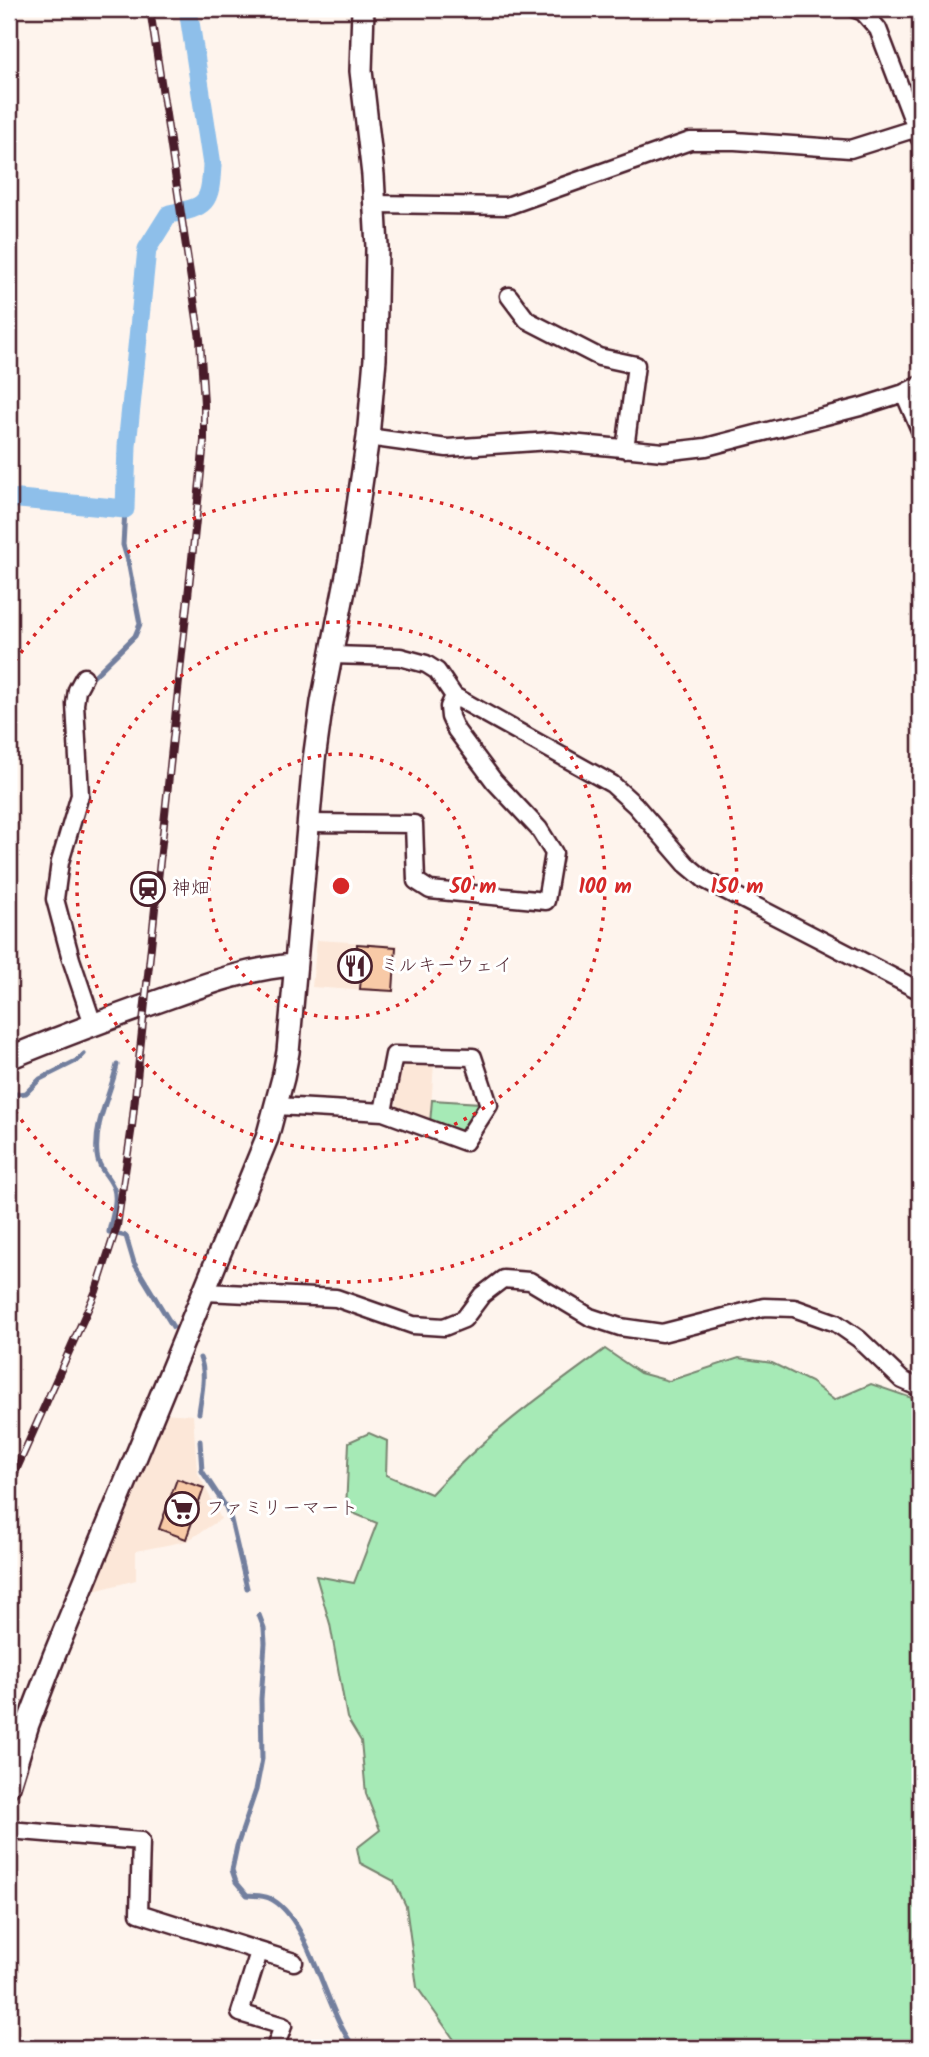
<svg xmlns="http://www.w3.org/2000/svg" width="929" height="2057" font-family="Kalam,'Klee One',sans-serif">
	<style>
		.built { fill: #fce7d8 }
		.green { fill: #a6eab6; stroke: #788470; stroke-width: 2 }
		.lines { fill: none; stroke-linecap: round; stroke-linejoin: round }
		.stream { stroke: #737f9e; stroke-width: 5 }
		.canal { stroke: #8ebfea; stroke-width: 19 }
		.building { fill: #f8caa7; stroke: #4a1f2b; stroke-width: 2 }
		.minor-casing { stroke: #4a1f2b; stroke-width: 21 }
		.tertiary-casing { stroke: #4a1f2b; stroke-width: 26 }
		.minor { stroke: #fff; stroke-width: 16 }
		.tertiary { stroke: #fff; stroke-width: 21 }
		.rail-casing { stroke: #4a1f2b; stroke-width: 8 }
		.rail { stroke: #fff; stroke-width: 5; stroke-dasharray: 16; stroke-linecap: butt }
		.ring { fill: none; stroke: #d62828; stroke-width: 3.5; stroke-dasharray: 3.5 7 }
		.labels { text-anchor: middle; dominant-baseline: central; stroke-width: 6; stroke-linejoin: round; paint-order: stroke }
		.poi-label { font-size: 19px; fill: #4a1f2b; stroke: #fff; text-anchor: start }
		.centre { fill: #d62828; stroke: #fff; stroke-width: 3.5 }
		.ring-label { font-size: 21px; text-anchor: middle; font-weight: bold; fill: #d62828; stroke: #fff; stroke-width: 6; stroke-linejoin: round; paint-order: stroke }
	</style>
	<rect width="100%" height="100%" fill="#fef4ed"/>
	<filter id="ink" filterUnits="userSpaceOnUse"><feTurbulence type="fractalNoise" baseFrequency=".0143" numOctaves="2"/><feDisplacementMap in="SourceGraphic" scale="14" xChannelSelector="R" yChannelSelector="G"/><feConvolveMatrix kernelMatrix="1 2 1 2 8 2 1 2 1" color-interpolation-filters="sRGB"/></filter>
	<g filter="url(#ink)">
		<!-- built -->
		<path class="built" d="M317,940L398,945L394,993L312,987Z
			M434,1063L430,1123L396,1108L398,1072L407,1064Z
			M161,1413L193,1415L197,1471L221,1519L187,1541L136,1551V1580L90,1592Z"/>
		<!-- green -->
		<path class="green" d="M432,1100L480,1103L467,1130L456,1134L430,1123Z
			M605,1349L640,1373L669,1381L739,1358L772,1363L811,1382L834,1400L871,1384L912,1398L920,1408V2048H481L455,2041L417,1987L406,1906L394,1881L360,1863L357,1848L380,1830L366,1794L361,1741L347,1718L330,1624L316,1576L354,1583L377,1523L346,1510L349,1442L369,1433L387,1441L386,1475L431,1494C482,1438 543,1394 605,1349Z"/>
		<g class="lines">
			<!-- stream -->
			<path class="stream" d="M88,682L135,636L140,624L128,561L123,545L125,509
				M85,753L86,774
				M117,1065C110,1096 94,1122 97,1155C98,1169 110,1177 114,1189C118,1201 111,1220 109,1232L126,1236L134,1263L173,1327
				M9,1095L26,1093L40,1079L78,1060L84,1054
				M199,1413C201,1396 207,1374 200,1358
				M200,1441L202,1471L226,1507L231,1520L247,1588
				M259,1615L264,1628L265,1643L261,1699L262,1759L256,1790L237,1846L232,1870L236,1882L247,1895C254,1896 262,1895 269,1898C310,1916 325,2013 355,2048
				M371,2048H388"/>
			<!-- canal -->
			<path class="canal" d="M9,498L125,509L127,446L147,249L169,214C207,207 210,204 212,165L188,9"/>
		</g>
		<!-- building -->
		<path class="building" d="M357,944L396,947L393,991L360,989L362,965L356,964Z
			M177,1479L204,1488L186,1539L159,1529Z"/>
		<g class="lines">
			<!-- minor casing -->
			<g class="minor-casing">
				<path id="minor" d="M855,9L863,12L878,29L920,139
					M375,204L507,206L690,141H735L850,149L920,127
					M509,296L527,320L599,357L636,365L625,449
					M904,393L920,430
					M368,437L447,448L550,441L663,452L706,447L860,407L904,393L920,385
					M332,655L400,657L426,664L437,671L454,696L612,784L635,805L686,864L705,880L920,991
					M84,677L77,690L75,704L80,795L60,862L55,899L71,959L93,1024
					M308,823L414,824L416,881L430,890L546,901L554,853L539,829L494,781L456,730L450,717L449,707L454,696
					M277,1106L383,1112L465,1142L489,1105L473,1057L394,1055L383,1112
					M205,1292L336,1298L413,1325L444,1327L464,1319L482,1295L503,1279L530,1281L590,1317L620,1327L662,1333L764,1307L794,1308L836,1323L859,1339L902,1380L920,1388
					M9,1830L141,1841L139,1913L294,1962
					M259,1952L240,2013L283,2026L275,2048"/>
			</g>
			<!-- tertiary casing -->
			<g class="tertiary-casing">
				<path id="tertiary" d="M9,1058C62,1036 116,1016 170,997C212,982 251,968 295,965
					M9,1786L28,1724L54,1656L267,1138L283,1078L288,1052L314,760L322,702L350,560L368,437L375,359L377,247L373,175L361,71L363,9"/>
			</g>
			<!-- minor -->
			<use href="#minor" class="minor"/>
			<!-- tertiary -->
			<use href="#tertiary" class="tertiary"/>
			<!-- rail casing -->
			<g class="rail-casing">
				<path id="rail" d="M9,1486L96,1291L117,1226L132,1126L199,492L204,441V404L200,339L150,9"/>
			</g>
			<!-- rail -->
			<use href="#rail" class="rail"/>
		</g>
	</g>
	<!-- distance rings -->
	<g class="ring">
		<circle cx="341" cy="886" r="132"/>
		<circle cx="341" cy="886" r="264"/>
		<path d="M9 670A396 396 0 1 1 9 1102"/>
	</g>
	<!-- icons -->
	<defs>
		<g id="station-ring" transform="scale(1.75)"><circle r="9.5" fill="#fff" stroke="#4a1f2b" stroke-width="1.5"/><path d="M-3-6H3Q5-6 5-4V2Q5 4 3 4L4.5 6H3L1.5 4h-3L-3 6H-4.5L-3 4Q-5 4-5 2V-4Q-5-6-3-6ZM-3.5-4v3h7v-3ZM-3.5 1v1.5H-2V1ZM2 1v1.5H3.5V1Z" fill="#4a1f2b"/></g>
		<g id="restaurant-ring" transform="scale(1.75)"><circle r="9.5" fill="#fff" stroke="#4a1f2b" stroke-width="1.5"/><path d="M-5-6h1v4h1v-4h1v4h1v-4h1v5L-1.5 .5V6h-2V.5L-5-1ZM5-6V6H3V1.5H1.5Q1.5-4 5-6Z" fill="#4a1f2b"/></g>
		<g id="supermarket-ring" transform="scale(1.75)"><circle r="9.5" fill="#fff" stroke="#4a1f2b" stroke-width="1.5"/><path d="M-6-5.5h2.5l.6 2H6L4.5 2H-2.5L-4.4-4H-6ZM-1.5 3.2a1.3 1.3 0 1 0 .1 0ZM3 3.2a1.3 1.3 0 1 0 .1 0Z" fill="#4a1f2b"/></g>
	</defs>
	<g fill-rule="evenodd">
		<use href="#station-ring" x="148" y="889"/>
		<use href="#restaurant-ring" x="355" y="966"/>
		<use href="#supermarket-ring" x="182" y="1509"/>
	</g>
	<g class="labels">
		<!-- poi labels -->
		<g class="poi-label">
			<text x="172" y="889">神畑</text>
			<text x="380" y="966">ミルキーウェイ</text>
			<text x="206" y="1509">ファミリーマート</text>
		</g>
	</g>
	<circle cx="341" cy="886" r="10" class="centre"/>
	<g class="ring-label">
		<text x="473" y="893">50 m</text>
		<text x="605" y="893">100 m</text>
		<text x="737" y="893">150 m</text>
	</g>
	<!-- margin -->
	<rect width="929" height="2057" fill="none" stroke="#fff" stroke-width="35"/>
	<rect x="18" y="18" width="894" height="2022" fill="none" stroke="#4a1f2b" stroke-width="2.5" filter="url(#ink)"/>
</svg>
